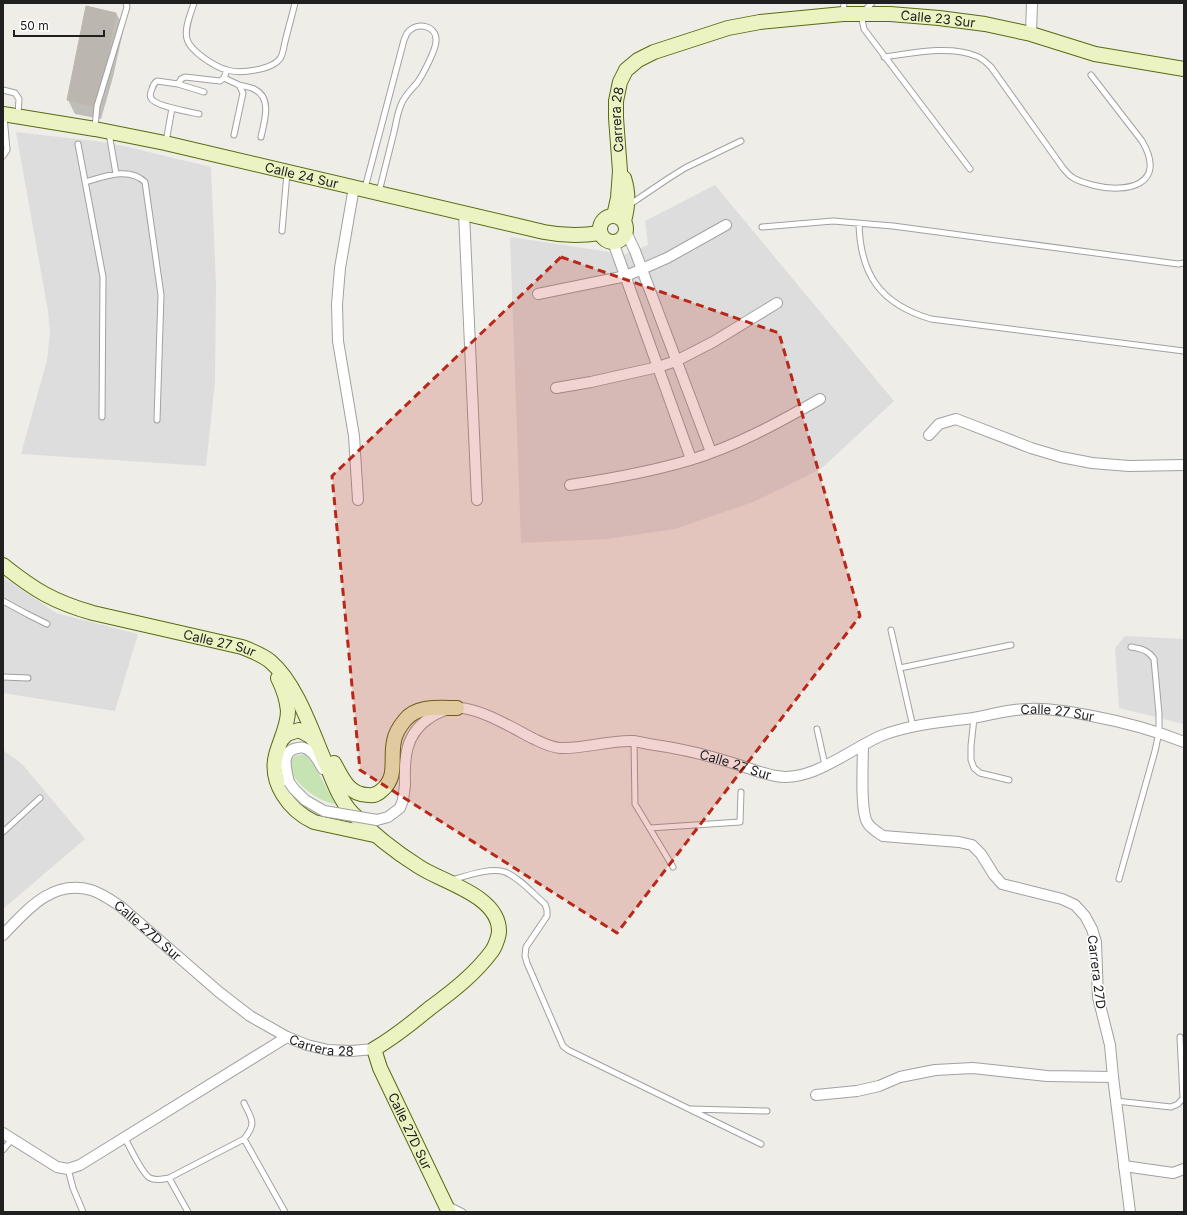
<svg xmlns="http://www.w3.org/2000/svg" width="1187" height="1215" font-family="Inter,sans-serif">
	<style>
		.residential { fill: #dedddd }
		.grass { fill: #c6e3b3 }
		.shadow { fill: #0003 }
		.building { fill: #bcb6b0; stroke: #bfb6ab }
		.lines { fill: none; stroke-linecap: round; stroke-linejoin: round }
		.lane-casing { stroke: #a1a1a1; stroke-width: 7 }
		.street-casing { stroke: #a1a1a1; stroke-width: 12 }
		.secondary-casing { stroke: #596b12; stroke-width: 16 }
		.lane { stroke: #fff; stroke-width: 5 }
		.street { stroke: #fff; stroke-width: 10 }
		.secondary { stroke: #ebf3c2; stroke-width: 14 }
		.street-bridge-casing { stroke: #a1a1a1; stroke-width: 12; stroke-linecap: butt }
		.street-bridge { stroke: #fff; stroke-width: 10 }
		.marked { fill: #b82717; fill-opacity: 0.2; stroke: #b82717; stroke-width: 3; stroke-dasharray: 8 5; stroke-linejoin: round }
		.labels { text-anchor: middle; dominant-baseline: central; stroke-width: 3; stroke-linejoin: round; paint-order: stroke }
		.street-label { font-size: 13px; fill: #202020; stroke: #fff }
	</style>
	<rect width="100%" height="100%" fill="#efede7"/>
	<!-- residential -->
	<path class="residential" d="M16,132L103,142L128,147L211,167L216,285L215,382L206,466L21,454L47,360L50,333L48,311Z
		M715,185L894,401L821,469L753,502L675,529L607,539L521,543L510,237L610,252L613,259L648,245L645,221Z
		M3,577L56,613L138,634L115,711L3,693Z
		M1125,636L1184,639V724L1119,708L1115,648Z
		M3,750L22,764L85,839L3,909Z"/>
	<!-- grass -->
	<path class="grass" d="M304,754L311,759L335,804C318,802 283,778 292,758L295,756Z"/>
	<!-- shadow -->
	<path class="shadow" d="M116,13L124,27L113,77L101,119L75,114L68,100Z"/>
	<!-- building -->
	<path class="building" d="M86,6L116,13L106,63L93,106L67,100Z"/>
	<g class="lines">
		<!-- lane casing -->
		<g class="lane-casing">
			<path id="lane" d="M194,3C191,13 184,28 187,39C190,51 215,67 227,70C240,74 274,70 281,57C283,53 284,46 285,42C288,29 292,16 295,3
				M872,3L861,14L864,29L970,169
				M843,13L844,3
				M884,57C912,53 950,45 976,56C982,58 987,63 991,67L1063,168C1066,171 1068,175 1072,177C1077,181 1086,183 1092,185C1127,194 1168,185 1142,141L1091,75
				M224,78L239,85L243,93L234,135
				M178,84L181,79L185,77L220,81L224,78L227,70
				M239,85C244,86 250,87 254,89C273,98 264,122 261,137
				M3,90L15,93L19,99L18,114
				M199,114C190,112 154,106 151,98C149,95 151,92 152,89C153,85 154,83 157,81L178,84L204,92
				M95,127L97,106L127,7L126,3
				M109,133L116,174
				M166,142L172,108
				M78,144L103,277L102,417
				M3,156L7,150L4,116
				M85,182C103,177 129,166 145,182L161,295L157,420
				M365,188L404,40C405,38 406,34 408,32C418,21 437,26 436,41C436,50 422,76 417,83C411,90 404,96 401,105C397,114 396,124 394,132C389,152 384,172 379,192
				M629,205L669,178L685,168L741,141
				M859,223C860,274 880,304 931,319L1184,351
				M762,227L833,221L893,226L1178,264L1184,263
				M282,231L287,173
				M3,601L27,614L47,624
				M891,630L913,727
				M900,668L1011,645
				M3,677L28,678
				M974,718L971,746V760L974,768L980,773L1009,780
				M817,729L825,765
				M634,741L635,804L673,867
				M650,828L740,822L741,792
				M3,832L40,798
				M1119,879L1155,751L1159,732V714L1154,659C1148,650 1142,649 1131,647
				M452,880C466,876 491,867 505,872C520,878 533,894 545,904L547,910V916L526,947L525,956L527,963L563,1046L568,1050L761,1144
				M1116,1101L1171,1107L1178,1104L1183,1098L1180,1037
				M691,1109L767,1111
				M125,1138C129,1146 143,1175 150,1178C156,1181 164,1179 169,1178L244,1139C257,1123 252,1120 244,1103
				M244,1139L285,1212
				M3,1150L12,1139
				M68,1169L73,1188L83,1212
				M169,1178L188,1212
				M449,1205L463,1212"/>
		</g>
		<!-- street casing -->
		<g class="street-casing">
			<g id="street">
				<path d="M1031,34L1032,3"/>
				<path d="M354,187L340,268L337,304L338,341L354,436L358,500"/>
				<path d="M464,213L477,500"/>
				<path d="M626,232L635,251L711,452"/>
				<path d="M613,242L691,459"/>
				<path d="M538,294L626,276L667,258L726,225"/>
				<path d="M556,388L591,382L658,367L676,361L713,342L777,303"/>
				<path d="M929,435L939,424L956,419L1031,448L1061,457L1092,463L1129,466L1184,465"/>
				<path d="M570,485C610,479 650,472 690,460C736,446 778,423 820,399"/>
				<path d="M863,745C863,761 860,809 867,822C870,828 877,832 883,836L959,842L972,845L981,854L994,875L1002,884L1062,899L1075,905L1085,916L1092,929L1096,942L1098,997L1110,1045L1113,1077L1130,1212"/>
				<path d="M289,782C286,770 280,750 298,748C302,747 307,748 310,751C316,755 319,763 323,769"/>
				<path id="s1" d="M405,785C404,759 405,735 428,719C436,713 446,709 456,708C476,706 513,728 532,738C541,742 549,747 560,748C585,749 609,740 633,741C640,742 648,744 655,745C684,749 711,756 739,765C751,769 764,774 776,776C812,783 851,748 883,735C912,724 943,722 973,718C991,715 1009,709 1028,709C1050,708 1071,712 1092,716C1124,722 1154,730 1184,742"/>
				<path id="s2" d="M3,935C27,910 52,879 91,890C101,893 111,900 120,906L219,992L250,1016L287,1037L307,1045L328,1050L351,1051L374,1049"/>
				<path d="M816,1095L857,1091L879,1086L900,1077L935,1070L973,1068L1047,1076L1113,1077"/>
				<path d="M3,1133L57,1167L68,1169L80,1165L287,1037"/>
				<path d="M1124,1166L1173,1173L1184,1169"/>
			</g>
		</g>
		<!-- secondary casing -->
		<g class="secondary-casing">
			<g id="secondary">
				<path id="s3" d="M3,114L95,129L165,143L544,232C564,236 581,236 600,233"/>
				<circle cx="613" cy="229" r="13"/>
				<path id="s4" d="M614,216L618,198L620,171L616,118V101L620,82L626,70L638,60L654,52L728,28L760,22L843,14H890L939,18L985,24L1031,34L1095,54L1184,69"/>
				<path d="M624,221C628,206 629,194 624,178"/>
				<path id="s5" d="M3,565C34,590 54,602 93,613L242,647C252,651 263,655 271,662C298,685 314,738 329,771C335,786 341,801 352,813C372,833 394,851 418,866C441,882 499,895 499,931C499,936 495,947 492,951C475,974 453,991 430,1008C412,1023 395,1037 374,1049L380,1068L449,1212"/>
				<path d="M278,678C283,688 287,699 288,711C288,726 280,740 276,755C269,783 289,810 314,822L374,835"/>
				<path d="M282,739L287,734L299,730L310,736L316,742"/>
				<path d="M334,763C342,778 349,795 368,795C373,796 378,794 382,790C398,777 390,759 394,741C395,734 400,726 405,720C417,705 440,708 457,708"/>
			</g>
		</g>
		<!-- lane -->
		<use href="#lane" class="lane"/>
		<!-- street -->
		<use href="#street" class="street"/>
		<!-- secondary -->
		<use href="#secondary" class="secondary"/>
		<!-- street-bridge casing -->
		<g class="street-bridge-casing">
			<path id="street-bridge" d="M289,782L294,789L305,800L324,811L377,820L388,817L400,808L403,800L405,785"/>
		</g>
		<!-- street-bridge -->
		<use href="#street-bridge" class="street-bridge"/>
	</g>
	<!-- marked area -->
	<path class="marked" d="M561,257L779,333L860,616L617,933L360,770L332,476Z"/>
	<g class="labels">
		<!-- street labels -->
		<g class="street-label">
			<text stroke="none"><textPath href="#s4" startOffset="471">Calle 23 Sur</textPath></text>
			<text stroke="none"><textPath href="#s4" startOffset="97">Carrera 28</textPath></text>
			<text stroke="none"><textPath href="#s3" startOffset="305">Calle 24 Sur</textPath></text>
			<text stroke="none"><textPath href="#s5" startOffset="233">Calle 27 Sur</textPath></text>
			<text stroke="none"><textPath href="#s1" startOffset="731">Calle 27 Sur</textPath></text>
			<text stroke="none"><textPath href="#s1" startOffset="395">Calle 27 Sur</textPath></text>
			<text stroke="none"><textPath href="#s2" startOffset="175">Calle 27D Sur</textPath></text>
			<text transform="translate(1097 972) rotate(83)">Carrera 27D</text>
			<text stroke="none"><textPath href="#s2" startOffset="387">Carrera 28</textPath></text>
			<text stroke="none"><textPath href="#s5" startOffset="920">Calle 27D Sur</textPath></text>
		</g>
	</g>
	<!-- border -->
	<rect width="1187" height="1215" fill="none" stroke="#202020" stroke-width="8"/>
	<!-- scale -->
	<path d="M14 30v6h90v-6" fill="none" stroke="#202020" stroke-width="2"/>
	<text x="20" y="30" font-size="12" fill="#202020" stroke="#ffffff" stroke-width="3" paint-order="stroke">50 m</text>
</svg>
